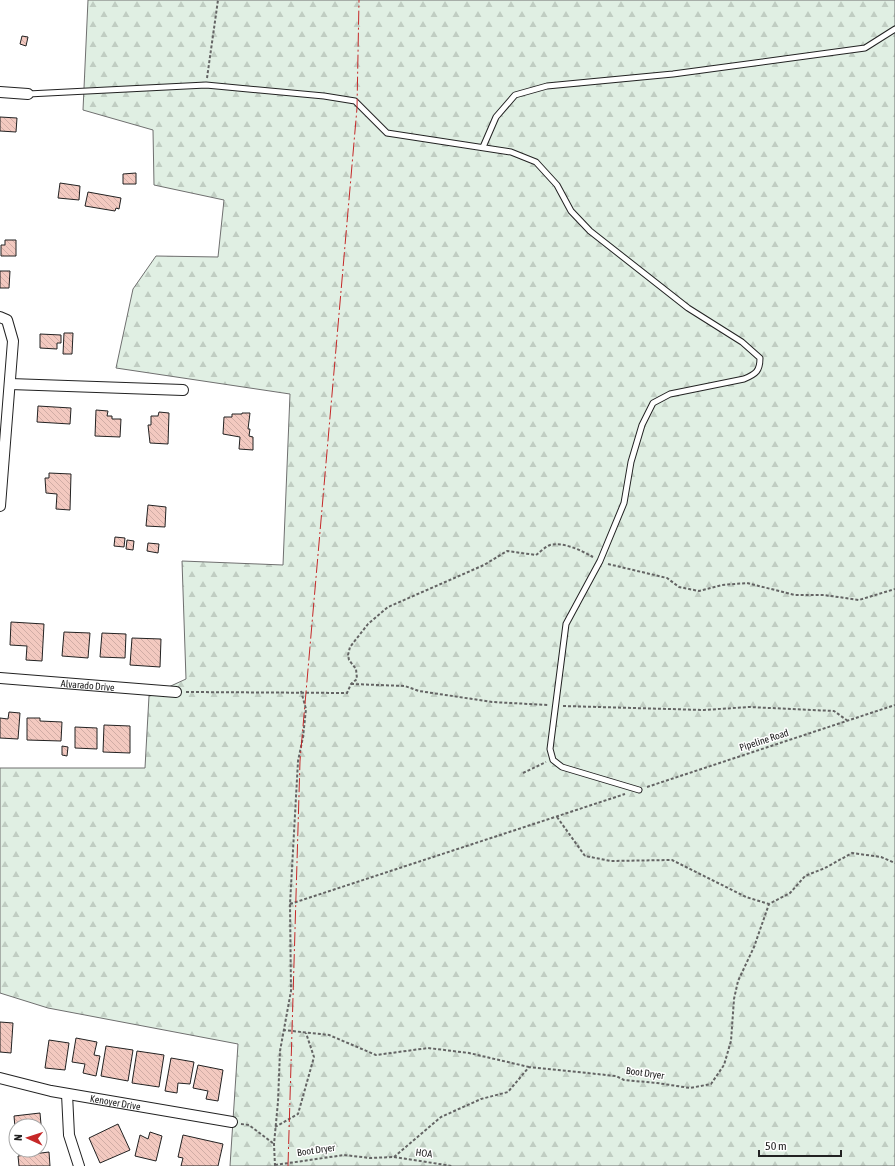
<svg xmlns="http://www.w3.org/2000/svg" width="895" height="1166" font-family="'Asap Condensed',sans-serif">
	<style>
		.forest { fill: url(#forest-firs); stroke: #6f6f6f }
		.building { fill: url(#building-back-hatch); stroke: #222 }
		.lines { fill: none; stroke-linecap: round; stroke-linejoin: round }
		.service-casing { stroke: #222; stroke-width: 7 }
		.minor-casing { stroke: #222; stroke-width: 12 }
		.path { stroke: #646464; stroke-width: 2; stroke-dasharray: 3 2; stroke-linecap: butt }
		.service { stroke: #fff; stroke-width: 5 }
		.minor { stroke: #fff; stroke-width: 10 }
		.power { stroke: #c62828; stroke-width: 1; stroke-dasharray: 14 3 2 3; stroke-linecap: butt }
		.labels { text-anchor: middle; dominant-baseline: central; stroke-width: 3; stroke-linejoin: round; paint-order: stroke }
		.street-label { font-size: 10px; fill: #222; stroke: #fff }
	</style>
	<defs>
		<pattern id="forest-firs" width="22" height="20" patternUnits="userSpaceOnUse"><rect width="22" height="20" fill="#e0efe3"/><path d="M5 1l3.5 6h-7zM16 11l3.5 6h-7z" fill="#c0cdc2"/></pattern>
		<pattern id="building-back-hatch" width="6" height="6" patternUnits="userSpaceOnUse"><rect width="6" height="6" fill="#f3c9c0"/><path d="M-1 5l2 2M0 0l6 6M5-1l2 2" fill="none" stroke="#d0aca5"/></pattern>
	</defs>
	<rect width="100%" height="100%" fill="#fff"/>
	<!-- forest -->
	<path class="forest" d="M88,0H895V1166H230L238,1044L48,1008L0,993V768H145L149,696L186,679L182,561L283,565L290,394L116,368L133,289L156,256L218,257L224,200L154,185L153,130L83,110Z"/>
	<!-- building -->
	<path class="building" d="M22,36L28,37L26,46L20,44Z
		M0,117L17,118L16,132L0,131Z
		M136,173V184H123V174Z
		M60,183L80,186L79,200L58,198Z
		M88,192L121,198L119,209L116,208L115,211L85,206Z
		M5,240H16V256H1V245H5Z
		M0,271H10L9,288H0Z
		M64,333H73L72,354H63Z
		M40,334L61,335V343H57V349L40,348Z
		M38,406L71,408L70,424L37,422Z
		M96,410L108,411L107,416H112V419H121L120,437L95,436Z
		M159,412L169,413L168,444L150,443L148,425H151V416H158Z
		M242,413H250L248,429H250L249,436L253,437V450L239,449L240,437L223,434L224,417H232V414H242Z
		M49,473L71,474L70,510L56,509L57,494L46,493L45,478H49Z
		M148,505L166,507L165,527L146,526Z
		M115,537L125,538L124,547L114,546Z
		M127,540L134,541L133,550L126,549Z
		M148,543L159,544L158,553L147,551Z
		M11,622L44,624L42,661L26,660L27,646L10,645Z
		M64,632L90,633L88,658L62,656Z
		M102,633L126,634L125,658L100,657Z
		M132,638L161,639L160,667L130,665Z
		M9,712L20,713L18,739L0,738V718L8,719Z
		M27,718H40V721L62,722L61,741L27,740Z
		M104,725L130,726V753L103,752Z
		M75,727L97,728V749L75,748Z
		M62,746L68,747L67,756L62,755Z
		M0,1022L13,1023L11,1053L0,1052Z
		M76,1038L97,1042L94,1055L100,1056L96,1076L83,1073L85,1064L72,1062Z
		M49,1040L69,1043L65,1070L45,1068Z
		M106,1046L133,1050L128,1081L101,1076Z
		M137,1051L164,1055L159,1087L132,1083Z
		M171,1058L194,1062L190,1084L178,1083L177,1093L165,1091Z
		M198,1065L223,1070L218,1101L206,1099L208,1091L193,1088Z
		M40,1113L43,1147H40V1126H16V1139L14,1116Z
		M118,1124L130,1150L100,1163L89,1138Z
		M150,1132L162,1136L156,1161L135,1156L140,1135L148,1139Z
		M183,1135L223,1144L218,1166H181L183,1158L178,1157Z
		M49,1152L50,1166H19L18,1156Z"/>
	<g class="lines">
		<!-- service casing -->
		<g class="service-casing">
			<path id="service" d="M28,94L206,85L324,96L355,101L387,133L511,152L536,162L557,185L571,211L590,231L688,308L742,342L760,358C760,371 756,374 744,379L670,394L653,403L642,425L631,462L624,503L600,561L566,624L550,749L553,760L562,767L639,790
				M483,147L496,117L515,95L547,86L673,74L865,48L895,29"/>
		</g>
		<!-- minor casing -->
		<g class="minor-casing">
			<g id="minor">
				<path d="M0,92L28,94"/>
				<path d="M0,317L7,320L13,341L0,506"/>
				<path d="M10,384L183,390"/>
				<path id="s1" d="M0,678L176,692"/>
				<path id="s2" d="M0,1078L51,1091L232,1122"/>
				<path d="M67,1094L69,1135L79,1166"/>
			</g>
		</g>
		<!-- path -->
		<path class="path" d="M207,78L218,0
			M608,564L667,578L679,587L699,591L722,585L747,583L795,595H824L859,600L895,589
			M351,684L405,686L419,691L492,702L548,705
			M186,692L347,693L351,684L357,679L356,669L349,660L348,655L350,647L368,624L388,607L484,565L507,551L536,555C540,552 545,547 550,545C565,542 580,550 593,557
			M563,706L704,710L749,707L834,711L848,721
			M523,773L546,762
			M647,787L895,705
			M557,817L585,856L611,861L672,860L746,897L769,904
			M290,904L625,794
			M283,1030L329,1035L376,1055L428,1048L469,1053L529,1067
			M241,1124L249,1125L274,1144
			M275,1127L298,1114L314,1057L306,1033
			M394,1157L452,1166
			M275,1165L344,1155L370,1158L394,1157L441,1117L481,1099L508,1092L529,1067L616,1076L624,1080L657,1083L690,1088L711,1084L724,1065L731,1041L734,999L738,981L754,947L769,904L790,893L805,876L825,868L852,853L881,857L895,863
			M275,1166L274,1144L278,1102L280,1051L291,991L290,904L298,761L303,737L306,709L301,691"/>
		<!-- service -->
		<use href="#service" class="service"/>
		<!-- minor -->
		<use href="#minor" class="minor"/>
		<!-- power -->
		<path class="power" d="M288,1166L300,761L357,108L359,0"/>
	</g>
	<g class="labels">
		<!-- street labels -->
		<g class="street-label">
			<text stroke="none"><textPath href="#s1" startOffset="88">Alvarado Drive</textPath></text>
			<text transform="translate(764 740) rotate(-18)">Pipeline Road</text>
			<text transform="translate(645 1073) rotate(8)">Boot Dryer</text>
			<text stroke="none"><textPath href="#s2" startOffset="118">Kenoyer Drive</textPath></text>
			<text transform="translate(316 1150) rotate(-8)">Boot Dryer</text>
			<text transform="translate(424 1153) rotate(7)">HOA</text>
		</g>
	</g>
	<!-- north arrow -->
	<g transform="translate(28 1138) rotate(273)"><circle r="19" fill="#ffffff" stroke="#a7a7a7"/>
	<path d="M0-3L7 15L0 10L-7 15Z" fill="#c62828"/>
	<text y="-6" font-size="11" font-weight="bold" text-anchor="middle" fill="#222222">N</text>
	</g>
	<!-- scale -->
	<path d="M759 1150v6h82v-6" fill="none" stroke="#222222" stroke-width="2"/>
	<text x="765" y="1150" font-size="12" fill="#222222" stroke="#ffffff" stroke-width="3" paint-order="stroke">50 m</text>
</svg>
